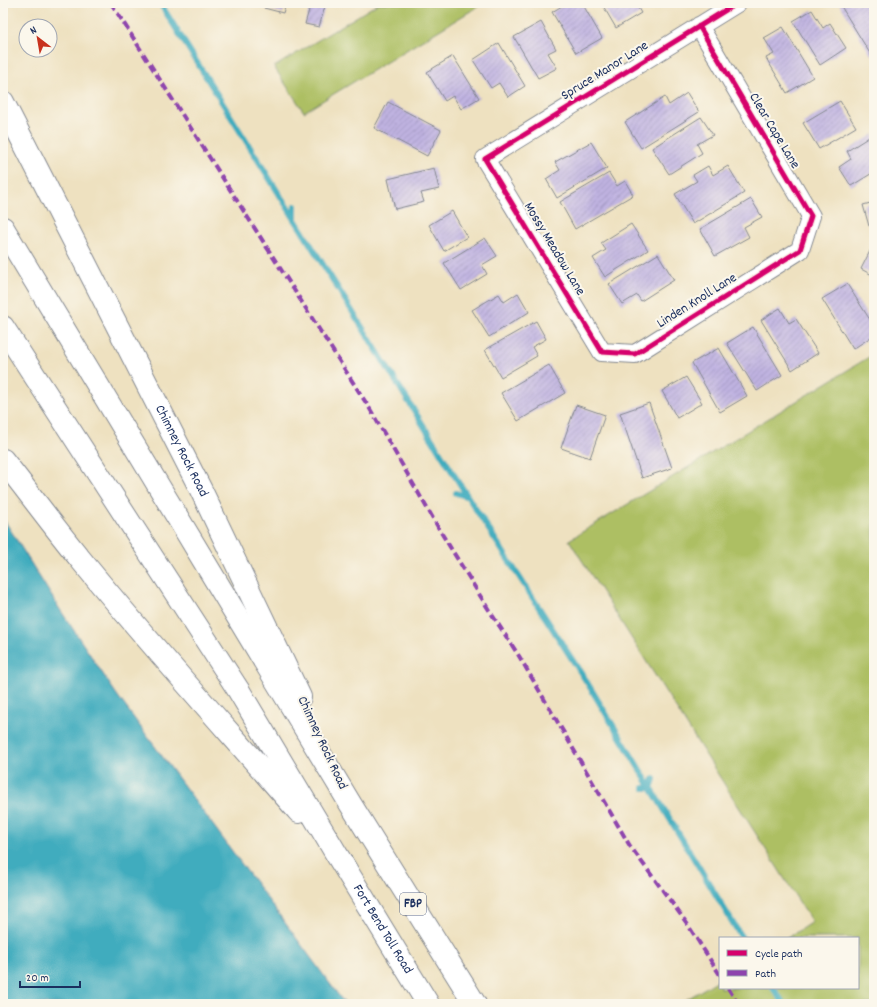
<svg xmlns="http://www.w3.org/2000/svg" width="877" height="1007" font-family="Dekko,sans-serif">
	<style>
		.grass { fill: #adbf63; stroke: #647760 }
		.water { fill: #3facbe; stroke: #2d6e8e }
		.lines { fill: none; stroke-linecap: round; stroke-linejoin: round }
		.stream { stroke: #3facbe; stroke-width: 6 }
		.building { fill: url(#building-hatch) }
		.street-casing { stroke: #84888f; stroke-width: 20 }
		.highway-casing { stroke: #84888f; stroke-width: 24 }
		.street { stroke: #fff; stroke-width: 18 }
		.highway { stroke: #fff; stroke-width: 22 }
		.quiet { stroke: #8e44ad; stroke-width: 4; stroke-dasharray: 8 4; stroke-linecap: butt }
		.cycleway-casing { stroke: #fbf7ec; stroke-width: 8 }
		.cycleway { stroke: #d6006c; stroke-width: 5 }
		.labels { text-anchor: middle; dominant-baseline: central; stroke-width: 4; stroke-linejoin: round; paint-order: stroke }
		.shield { fill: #fbf7ec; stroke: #5e6b89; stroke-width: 1 }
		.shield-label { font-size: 13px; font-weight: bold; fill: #1b2f5e }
		.street-label { font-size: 14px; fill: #1b2f5e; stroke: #fbf7ec }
	</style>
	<defs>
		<pattern id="building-hatch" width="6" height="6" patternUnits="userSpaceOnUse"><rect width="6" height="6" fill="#c0b3e1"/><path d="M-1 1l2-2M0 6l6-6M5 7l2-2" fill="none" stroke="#9b92ba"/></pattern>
	</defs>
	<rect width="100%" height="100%" fill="#fbf7ec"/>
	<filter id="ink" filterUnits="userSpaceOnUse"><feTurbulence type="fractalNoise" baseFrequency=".025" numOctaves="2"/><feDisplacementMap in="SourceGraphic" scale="8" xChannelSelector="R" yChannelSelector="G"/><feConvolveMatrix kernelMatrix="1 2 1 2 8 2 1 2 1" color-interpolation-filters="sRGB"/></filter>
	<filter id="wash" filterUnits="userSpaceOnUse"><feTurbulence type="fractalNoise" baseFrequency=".012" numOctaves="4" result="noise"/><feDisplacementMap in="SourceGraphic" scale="16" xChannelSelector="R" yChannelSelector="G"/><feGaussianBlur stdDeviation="0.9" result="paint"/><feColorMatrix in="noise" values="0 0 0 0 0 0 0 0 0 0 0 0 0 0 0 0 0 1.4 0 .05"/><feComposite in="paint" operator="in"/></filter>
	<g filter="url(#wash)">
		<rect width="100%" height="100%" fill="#eee1c0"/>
		<!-- grass -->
		<path class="grass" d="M379,3H484L304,112L274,67Z
			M874,354V1004H679L720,979V988H858V938H787L812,922L569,540Z"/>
		<!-- water -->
		<path class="water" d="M3,518L59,608L117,695L345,1004H3Z"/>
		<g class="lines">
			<!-- stream -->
			<path class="stream" d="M160,3L468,497L588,684L742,938
				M295,218V206
				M456,493L468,497
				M644,788H651L654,779
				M773,988L784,1004"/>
		</g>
		<g id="blocks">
			<!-- building -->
			<path class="building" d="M266,3H286L283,13L264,8Z
				M295,3H326L319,27L305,24L309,10L294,6Z
				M567,3H582L602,38L576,53L552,12Z
				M604,3H635L641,13L616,28L602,4Z
				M839,3H874V53L871,55Z
				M812,10L823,28L830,23L846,48L820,65L793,21Z
				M541,22L556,49L548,53L557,68L538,78L514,37Z
				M783,27L813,77L787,93L766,58L774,54L764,38Z
				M499,43L525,86L508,97L499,83L491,88L473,60Z
				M453,56L479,98L461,109L453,96L445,101L427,72Z
				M687,93L699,112L641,148L625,122L665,97L669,105Z
				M840,101L856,127L819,149L803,123Z
				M388,102L441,130L427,156L374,128Z
				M701,117L713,135L697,144L702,153L669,174L652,148Z
				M874,134V172L851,186L839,167L851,159L847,151Z
				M591,142L607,168L557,198L546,179L560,170L555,162Z
				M708,166L713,175L728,166L744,193L693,224L675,194L697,181L693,175Z
				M434,168L439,189L421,193L424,202L395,209L388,179Z
				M609,173L617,186L625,181L633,195L575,229L560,202Z
				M751,199L762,217L744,227L749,237L715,256L700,229Z
				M874,202V225L869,226L863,205Z
				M452,211L467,237L444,251L429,225Z
				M631,224L648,250L605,277L593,258L606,250L601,243Z
				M485,238L497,256L482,265L487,274L461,290L444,263Z
				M874,243V276L861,269Z
				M658,254L674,280L641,301L637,295L622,304L609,284Z
				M847,284L874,326V335L853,349L822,299Z
				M518,293L529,312L489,337L472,310L499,294L504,302Z
				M780,308L789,323L796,319L818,353L792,370L761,320Z
				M536,321L546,339L532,347L537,356L501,377L485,350Z
				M753,327L782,375L757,391L727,343Z
				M719,348L747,396L720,412L692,363Z
				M549,365L565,393L518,421L501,393Z
				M686,377L702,403L677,418L662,391Z
				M649,403L672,468L642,478L620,413Z
				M576,405L605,415L590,458L561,448Z"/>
		</g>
	</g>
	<g filter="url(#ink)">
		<use href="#blocks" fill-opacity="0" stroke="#84888f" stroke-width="1"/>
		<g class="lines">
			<!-- street casing -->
			<g class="street-casing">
				<path id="street" d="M699,26L811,216L800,250L635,354L602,352L485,159L737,3"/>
			</g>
			<!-- highway casing -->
			<g class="highway-casing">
				<g id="highway">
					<path id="s1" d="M3,102L201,490L300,697"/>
					<path d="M3,228L351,805L475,1004"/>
					<path id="s2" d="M3,327L239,691L337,855L428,1004"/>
					<path d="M3,460C29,493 54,527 81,560C151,646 226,728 299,812"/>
				</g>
			</g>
			<!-- street -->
			<use href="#street" class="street"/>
			<!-- highway -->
			<use href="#highway" class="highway"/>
			<!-- quiet -->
			<path class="quiet" d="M111,3L370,409L442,534L489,610L519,656L630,846L686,922L720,975
				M728,988L738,1004"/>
			<!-- cycleway casing -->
			<g class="cycleway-casing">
				<path id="cycleway" d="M699,26L811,216L800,250L635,354L602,352L485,159L737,3"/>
			</g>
			<!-- cycleway -->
			<use href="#cycleway" class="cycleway"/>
		</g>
	</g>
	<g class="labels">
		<!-- shield labels -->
		<rect class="shield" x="400" y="893" width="26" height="22" rx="3"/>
		<g class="shield-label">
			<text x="413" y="904">FBP</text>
		</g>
		<!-- street labels -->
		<g class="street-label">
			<text transform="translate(605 71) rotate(-32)">Spruce Manor Lane</text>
			<text transform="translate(774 131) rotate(59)">Clear Cape Lane</text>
			<text transform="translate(554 249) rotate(59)">Mossy Meadow Lane</text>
			<text transform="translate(697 301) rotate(-32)">Linden Knoll Lane</text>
			<text stroke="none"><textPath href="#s1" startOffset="392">Chimney Rock Road</textPath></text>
			<text transform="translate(322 743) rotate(65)">Chimney Rock Road</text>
			<text stroke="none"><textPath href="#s2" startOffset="712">Fort Bend Toll Road</textPath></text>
		</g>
	</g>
	<!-- margin -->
	<rect width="877" height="1007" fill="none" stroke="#fbf7ec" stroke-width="16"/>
	<!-- legend -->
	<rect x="719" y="937" width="140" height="52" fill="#fbf7ec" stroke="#a1a7b3"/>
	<rect x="727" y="950" width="20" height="6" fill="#d6006c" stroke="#a1a7b3"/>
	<text x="755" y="957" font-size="12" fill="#1b2f5e">Cycle path</text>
	<rect x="727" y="970" width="20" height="6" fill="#8e44ad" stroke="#a1a7b3"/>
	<text x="755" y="977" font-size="12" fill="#1b2f5e">Path</text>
	<!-- north arrow -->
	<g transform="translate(38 38) rotate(329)"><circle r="19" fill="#fbf7ec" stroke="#a1a7b3"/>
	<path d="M0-3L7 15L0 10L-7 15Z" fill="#c8321e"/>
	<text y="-6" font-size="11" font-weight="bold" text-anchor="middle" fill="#1b2f5e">N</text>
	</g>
	<!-- scale -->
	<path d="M20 981v6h60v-6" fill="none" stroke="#1b2f5e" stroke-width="2"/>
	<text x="26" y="981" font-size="12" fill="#1b2f5e" stroke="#fbf7ec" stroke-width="3" paint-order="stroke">20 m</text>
</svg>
